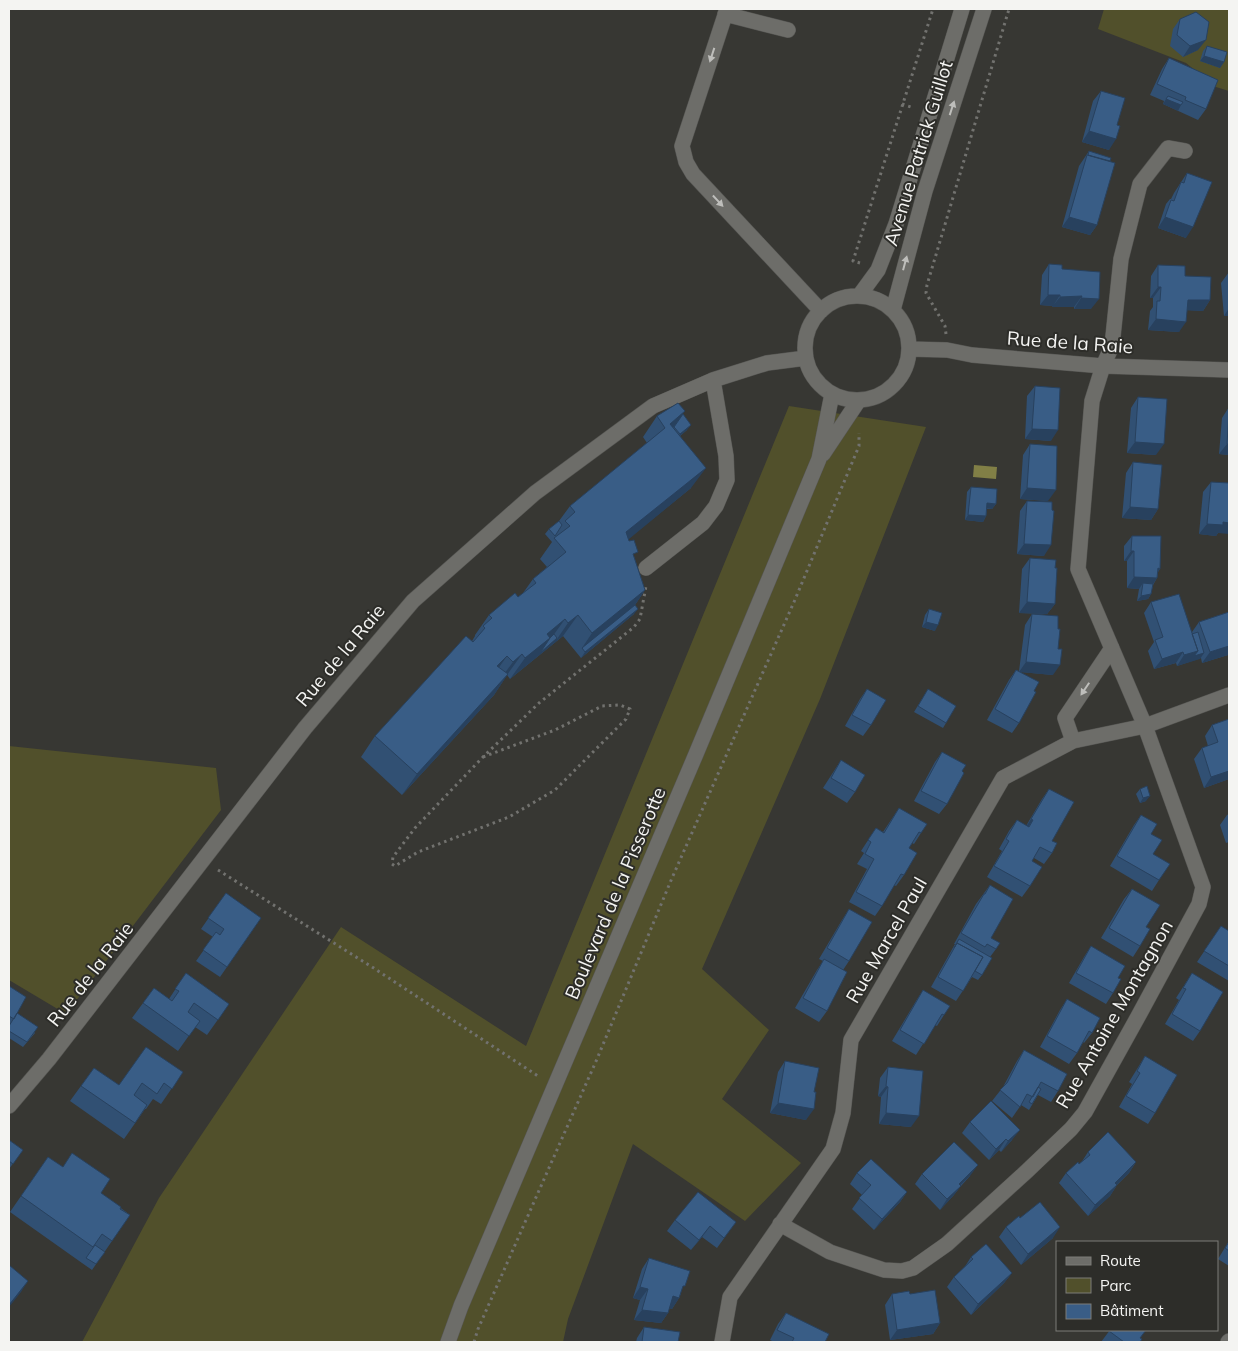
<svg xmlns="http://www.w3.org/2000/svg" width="1238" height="1351" font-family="Mulish,sans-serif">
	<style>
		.green { fill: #51502b }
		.water { fill: #817f46 }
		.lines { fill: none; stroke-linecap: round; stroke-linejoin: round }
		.minor-casing { stroke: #565653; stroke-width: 16 }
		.path { stroke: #72726f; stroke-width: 3; stroke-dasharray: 2.5 4; stroke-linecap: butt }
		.minor { stroke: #6d6d69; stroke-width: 15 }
		.wall { fill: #315073 }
		.shaded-wall { fill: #28415e }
		.building { fill: #395d86; stroke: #28415e }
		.oneway { fill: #bebebb }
		.labels { text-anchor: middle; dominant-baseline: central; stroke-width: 4; stroke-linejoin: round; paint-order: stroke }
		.street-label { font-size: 19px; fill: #f4f4f2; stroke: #2d2d29 }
	</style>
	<rect width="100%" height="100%" fill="#373733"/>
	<!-- green -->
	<path class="green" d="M1104,9H1229V91L1216,87L1186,63L1098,29Z
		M789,406L926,427L820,699L702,969L769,1030L722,1099L801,1163L745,1221L633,1144L568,1319L563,1342H82L159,1198L341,927L526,1046Z
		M9,746L216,768L221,810L66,1014L9,980Z"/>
	<!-- water -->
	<path class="water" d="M974,465L997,467L996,479L973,477Z"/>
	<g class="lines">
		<!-- minor casing -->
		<g class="minor-casing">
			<path id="minor" d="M727,9L682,146L686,162L693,174L821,311
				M725,14L788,30
				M859,296L878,270L896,224L962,9
				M805 348a52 52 0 1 1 104 0a52 52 0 1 1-104 0Z
				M893,310L925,191L984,9
				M909,349L947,350L972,355L1103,366L1229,370
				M823,454L859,400
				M646,568L703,523L716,506L727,480L726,456L713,380
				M1073,741L1065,718L1112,648
				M9,1106L49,1059L305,728L413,601L535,493L653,406L713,380L767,363L806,358
				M780,1224L830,1252L884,1270L902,1271L913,1268L947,1244L1027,1171L1071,1129L1085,1112L1140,1013L1199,904L1203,887L1145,726L1078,569L1092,401L1103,366L1112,346L1121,259L1140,184L1168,148L1185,151
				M448,1342L461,1306L696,754L819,459L832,394
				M722,1342L730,1297L833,1149L843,1113L851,1040L1003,778L1073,741L1145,726L1229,695
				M1228,1342L1229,1341"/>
		</g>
		<!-- path -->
		<path class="path" d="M902,104L914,108
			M860,263L853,261L933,9
			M946,334L945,326L926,293L927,285L1009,9
			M483,757L555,730L602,706L620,705L630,709L626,719L555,790L509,817L418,852L395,866L392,864L393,857L415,828L483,757L539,703L634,627L640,619L646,586
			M218,870L372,967L538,1076
			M474,1342L478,1329L597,1059L672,878L794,602L859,446V433"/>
		<!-- minor -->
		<use href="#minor" class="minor"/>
	</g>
	<!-- wall -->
	<path class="wall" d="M1180,19L1198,50L1183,57L1170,46L1173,29Z
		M1207,46L1224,62L1220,68L1200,61L1203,51Z
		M1169,58L1206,109L1198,120L1163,104L1164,101L1150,95L1162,69Z
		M1101,91L1117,125L1109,150L1082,142L1093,101Z
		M1089,151L1097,225L1090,235L1062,227L1079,166Z
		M1187,173L1186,238L1158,228L1166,204L1170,199H1171L1174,193Z
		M1049,264L1062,269L1091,309H1074V307H1052L1053,306L1040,305L1042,275Z
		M1158,265L1185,276L1210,300L1203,311L1187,310L1179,332L1148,330L1150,311L1153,307V298H1150L1151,276Z
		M1229,272V316H1224L1221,283Z
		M1035,386L1051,441L1025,439L1027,396Z
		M1138,397L1156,455L1127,453L1131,408Z
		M1229,407V455L1219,454L1222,418Z
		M683,414L687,430L680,436L691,488L628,539L645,590L635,605L634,614L581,658L563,636L510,679L507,675L494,695L402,795L361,757L375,736L472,641L475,636V635L489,615L518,597L523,593L533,579L547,567L540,559L552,542L545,534L549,529L559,521L570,506L647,443L643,437L657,416Z
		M1030,444L1048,501L1020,499L1023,455Z
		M1133,462L1158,509L1151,520L1122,518L1126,473Z
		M1211,482L1218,533L1216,536L1199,534L1203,492Z
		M971,487L996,504L992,509H987L986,516L983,522L965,520L967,492Z
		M1027,501L1052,510L1044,556L1017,554L1020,511Z
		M1132,536L1160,569L1158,572L1157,578L1153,585L1151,594L1148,599L1137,601L1139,589L1127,588V561H1124V546Z
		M1030,558L1055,604L1047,614L1019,613L1022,569Z
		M1151,602L1192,634V632L1199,622L1229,612V657L1228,655L1202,663L1201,658L1177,666L1176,663L1154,669L1148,651L1154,642L1144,613Z
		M929,609L935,631L922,627L925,615Z
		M1032,614L1053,675L1021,672L1034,691L1019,723L1012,733L987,720L1009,680L1016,670L1019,671L1025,625Z
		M867,689L871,725L863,736L845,726L860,699Z
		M928,689L946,723L943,728L914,712Z
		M1229,719V779L1204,788L1194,759L1202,748L1208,746L1205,736L1212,725Z
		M942,752L962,771L947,804L939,814L914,801L935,762Z
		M841,760L855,792L847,803L823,788Z
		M1049,789L1052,841V853L1044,864L1034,858L1032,861L1030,886L1022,897L987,877L1002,851L999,849L1009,831L1017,820L1026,826L1042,799Z
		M1140,789L1146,801L1140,803L1136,794Z
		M899,808L921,833L914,844L912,843L909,848L904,875L896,886L894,885L882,906L875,916L849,902L867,869L857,864L864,853L861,851L876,828L883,832Z
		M1229,814V842L1226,843L1220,825L1227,815Z
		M1141,815L1159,880L1152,891L1110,866L1134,825Z
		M990,885L991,938L996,949L990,957L982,975L978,980L972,977L956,1001L931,987L955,944H954L976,904Z
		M1132,889L1146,927L1140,946L1133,957L1101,938L1124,899Z
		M226,893L261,918L220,977L196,961L213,937L201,929Z
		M849,909V961L843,970L827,1011L819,1022L795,1008L817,970L823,961L819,959L842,920Z
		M1221,926L1229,931V981L1197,962Z
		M1091,946L1118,978L1113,993L1106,1004L1069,983L1084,957Z
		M186,973L229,1004L207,1035L195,1027L178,1051L132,1018L154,988L169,999Z
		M1192,973L1200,1031L1193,1041L1165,1024L1179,1000L1176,998Z
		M9,986L17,1013L35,1033L23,1047L9,1038Z
		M923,990L944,1015L937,1026L935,1025L916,1055L892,1041L916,1001Z
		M1067,999L1092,1033L1084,1043L1083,1042L1077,1053L1069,1064L1040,1047L1060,1010Z
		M1024,1050L1058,1091L1051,1102L1038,1095L1029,1110L1021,1105L1012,1118L992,1101L1003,1087L1017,1061Z
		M1145,1056L1155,1113L1148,1124L1119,1107L1132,1084L1129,1082Z
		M785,1061L814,1092L806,1120L770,1113L778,1072Z
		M888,1067L911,1127L879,1124L881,1097L878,1096L880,1078Z
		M94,1068L119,1085L183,1072L161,1104L153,1099L146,1109H145L124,1139L70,1101Z
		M970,1122L1012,1140L1001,1152L999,1150L989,1160L962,1133Z
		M9,1140L23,1150L9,1169Z
		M1088,1152L1136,1162L1129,1173L1117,1185L1110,1196L1088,1216L1059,1183L1066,1173L1081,1163Z
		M48,1157L101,1193L130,1215L92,1270L82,1263V1262V1263L10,1212Z
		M857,1173L907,1192L900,1202L874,1230L852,1209L862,1195L850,1184Z
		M922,1174L970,1176L961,1186L953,1196L940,1210L915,1184Z
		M1020,1218L1053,1238L1021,1265L999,1237L1006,1227Z
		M675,1220L736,1222L717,1248L702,1237L691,1250L667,1231Z
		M1229,1241V1266L1218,1259Z
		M971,1257L1012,1273L1004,1283L971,1315L947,1287L954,1277L964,1268Z
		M649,1258L681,1293L679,1298L672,1309L669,1308L668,1313L661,1323L634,1320L640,1300L633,1298L642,1269Z
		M892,1294H910L940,1323L933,1334L890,1340L885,1305Z
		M786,1313L825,1342H774L770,1340L778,1324Z
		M644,1327L678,1342H636L637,1338Z
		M1110,1330L1141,1338L1140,1342H1101Z"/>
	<!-- shaded-wall -->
	<path class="shaded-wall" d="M1206,40L1198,50L1183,57L1190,46Z
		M1204,56L1224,62L1220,68L1200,61Z
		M1166,99L1181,105L1178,111L1163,104Z
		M1089,131L1116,139L1109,150L1082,142Z
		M1069,217L1097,225L1090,235L1062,227Z
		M1165,217L1193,227L1186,238L1158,228Z
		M1158,287H1161L1153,298H1150Z
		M1048,295H1060L1053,306L1040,305Z
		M1082,296L1074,307H1052L1060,297Z
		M1081,298L1099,299L1091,309H1074Z
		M1188,300H1210L1203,311L1180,310Z
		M1229,308V316H1224Z
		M1156,319L1186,322L1179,332L1148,330Z
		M685,411L670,432V424Z
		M691,425L687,430L676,439L680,434Z
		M1032,429L1058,430L1051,441L1025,439Z
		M1135,442L1164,444L1156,455L1127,453Z
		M1227,444H1229V455L1219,454Z
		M706,468L691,488L612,553L626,532Z
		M1027,488L1056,490L1048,501L1020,499Z
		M987,503L996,504L992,509L984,508Z
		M1130,507L1158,509L1151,520L1122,518Z
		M968,515L986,516L983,522L965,520Z
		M1223,522L1229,523V534L1218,533L1216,536L1199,534L1207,524Z
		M1024,544L1051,545L1044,556L1017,554Z
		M1131,551H1134L1127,561H1124Z
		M1158,568L1160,569L1153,578H1157L1150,589L1143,583L1139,589L1127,588L1134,577Z
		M645,590L631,611L582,648L592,633Z
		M1151,594L1148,599L1137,601L1141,596Z
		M1027,602L1055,604L1047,614L1019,613Z
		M638,609L634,614L581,658L585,652Z
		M578,615L563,636L510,679L525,658L547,634L565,619L550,640L557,639L568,623Z
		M926,622L938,625L935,631L922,627Z
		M1229,646V654L1228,655L1202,663L1210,652Z
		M1198,651L1204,653L1200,659L1177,666L1184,655Z
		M1183,652L1176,663L1154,669L1162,659Z
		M522,654L507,675L498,682L513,662Z
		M507,656L493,676L497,666Z
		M1026,662L1060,665L1053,675L1019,672Z
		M508,674L494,695L402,795L417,774Z
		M1229,771V779L1204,788L1211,777Z
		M1150,796L1146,801L1140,803L1143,798Z
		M1031,819L1033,820L1026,830H1024Z
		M886,1086L888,1087L881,1097L878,1096Z
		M778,1103L814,1109L806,1120L770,1113Z
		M886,1113L919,1116L911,1127L879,1124Z
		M1020,1130L1012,1140L1001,1152L1008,1141Z
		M1006,1139L999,1150L989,1160L996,1149Z
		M1136,1162L1129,1173L1108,1193L1115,1183Z
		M978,1165L970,1176L951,1194L959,1184Z
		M1117,1185L1110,1196L1088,1216L1095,1205Z
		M961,1186L953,1196L940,1210L947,1199Z
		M907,1192L900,1202L874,1230L882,1219Z
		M710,1226L702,1237L691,1250L699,1240Z
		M1060,1227L1053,1238L1021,1265L1028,1254Z
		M1012,1273L1004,1283L971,1315L978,1304Z
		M28,1281L21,1292L9,1307V1305Z
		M640,1287L648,1289L640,1300L633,1298Z
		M673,1296L679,1298L672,1309L665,1307Z
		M642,1310L668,1313L661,1323L634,1320Z
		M940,1323L933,1334L890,1340L897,1330Z"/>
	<!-- building -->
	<path class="building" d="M1196,12L1209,22L1206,40L1190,46L1177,35L1180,19Z
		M1207,46L1227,52L1224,62L1204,56Z
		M1169,58L1218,80L1206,109L1185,100L1186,97L1157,84Z
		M1101,91L1125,98L1117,125L1120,126L1116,139L1089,131Z
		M1168,96L1183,102L1181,105L1166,99Z
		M1089,151L1111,158L1110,161L1088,155Z
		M1087,155L1115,163L1097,225L1069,217Z
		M1187,173L1212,182L1193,227L1165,217L1171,200L1174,201L1181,182L1184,183Z
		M1049,264L1062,265V269L1100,272L1099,299L1081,298L1082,296L1060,297V295H1048Z
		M1158,265L1185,266V276L1211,277L1210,300H1188L1186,322L1156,319L1157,301H1160L1161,287H1158Z
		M1035,386L1060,388L1058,430L1032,429Z
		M1138,397L1167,399L1164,444L1135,442Z
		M678,403L685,411L670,424L706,468L626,532L629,541L634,540L638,552L633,554L645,590L592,633L578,615L568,623L565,619L547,634L550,638L525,658L522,654L513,662L507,656L497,666L508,674L417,774L375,736L466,636L473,642L485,628L483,626L492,618L489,615L515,593L518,597L536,583L533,579L566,552L554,538L570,526L565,521L575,512L570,506L665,428L657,416Z
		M1229,411V444H1227Z
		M683,414L691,425L680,434L674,427Z
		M1030,444L1057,446L1056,490L1027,488Z
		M1133,462L1162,465L1158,509L1130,507Z
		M1211,482L1229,483V523L1223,522V525L1207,524Z
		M971,487L997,489L996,504L987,503L986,516L968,515Z
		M1027,501L1052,502V510L1054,511L1051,545L1024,544Z
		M559,521L562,525L555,536L549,529Z
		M1132,536H1161L1160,569L1158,568L1157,578L1134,577V551H1131Z
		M1030,558L1056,560L1055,568H1057L1055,604L1027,602Z
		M1143,583L1153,584L1151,594L1141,596Z
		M1179,594L1198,651L1184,655L1183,652L1162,659L1155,640L1163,637L1151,602Z
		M635,605L638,609L585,652L582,648Z
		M929,609L942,613L938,625L926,622Z
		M1229,612V646L1210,652L1199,622Z
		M1032,614L1058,616V629H1060L1058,649H1062L1060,665L1026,662Z
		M1198,632L1204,653L1194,656L1198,651L1192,634Z
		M554,634L557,638L540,653L550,638L548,640Z
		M1016,670L1039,682L1034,691L1036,692L1019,723L995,709Z
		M867,689L886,700L871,725L852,715Z
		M928,689L956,706L946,723L918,706Z
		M1229,719V771L1211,777L1202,748L1218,742L1212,725Z
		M942,752L966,765L962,771L964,773L947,804L921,791Z
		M841,760L865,775L855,792L831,778Z
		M1147,786L1150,796L1143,798L1140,789Z
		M1049,789L1074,802L1052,841L1057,843L1052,853L1040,847L1032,861L1042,867L1030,886L994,866L1009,841L1006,839L1017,820L1029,827L1033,820L1031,819Z
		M899,808L927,824L921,833L919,832L909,848L917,853L904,875L901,874L882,906L856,892L874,859L865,854L871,842L868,840L876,828L884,833Z
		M1141,815L1157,824L1151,834L1162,840L1153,854L1170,864L1159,880L1117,856Z
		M990,885L1013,899L991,938L1000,943L996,949L987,944L985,947L961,933L984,894H985Z
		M1132,889L1160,905L1146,927L1150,929L1140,946L1109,928Z
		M226,893L261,918L227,967L203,950L216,932L220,935L224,929L208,918Z
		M849,909L872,922L849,961L827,948Z
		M1221,926L1229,931V966L1204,951Z
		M959,939L992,958L982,975L975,971L983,957L957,943L954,948Z
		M957,943L983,957L963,991L938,977Z
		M1091,946L1125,966L1118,978L1121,979L1113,993L1076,973Z
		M824,959L847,972L827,1011L803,998Z
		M186,973L229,1004L218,1020L194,1003L188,1012L200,1021L189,1036L143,1003L154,988L172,1001L179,991L175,989Z
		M1192,973L1223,992L1200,1031L1172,1014L1186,989L1183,988Z
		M9,986L26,997L14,1019L9,1016Z
		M923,990L950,1006L944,1015L942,1014L924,1044L900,1030Z
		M1067,999L1100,1018L1092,1033L1089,1031L1077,1053L1047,1036Z
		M17,1013L38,1027L27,1042L9,1031V1026Z
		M146,1047L183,1072L172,1089L164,1083L157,1094L142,1083L134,1095L147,1105L135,1123L81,1086L94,1068L119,1085Z
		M1024,1050L1067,1074L1058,1091L1041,1082L1033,1097L1027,1094L1020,1107L1000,1090L1007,1083Z
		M1145,1056L1177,1075L1155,1113L1126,1096L1140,1073L1137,1071Z
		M785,1061L819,1068L814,1092H816L814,1109L778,1103Z
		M888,1067L923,1071L919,1116L886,1113L888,1087L886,1086Z
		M1038,1087L1041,1089L1032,1104L1029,1102Z
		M991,1101L1020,1130L1008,1141L1006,1139L996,1149L970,1122Z
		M1108,1132L1136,1162L1115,1183L1117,1185L1095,1205L1066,1173L1078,1162L1079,1164L1090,1155L1088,1152Z
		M9,1140L23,1150L13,1164L9,1161Z
		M954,1142L978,1165L959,1184L961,1186L947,1199L922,1174Z
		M72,1153L110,1179L101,1193L121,1207L120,1209L130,1215L112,1241L102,1234L93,1247L21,1196L48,1157L63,1167Z
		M871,1159L907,1192L882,1219L859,1198L871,1185L857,1173Z
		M698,1192L736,1222L724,1238L710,1226L699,1240L675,1220Z
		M1040,1202L1060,1227L1028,1254L1006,1227L1019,1216L1020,1218Z
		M1229,1242V1251L1225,1248Z
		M986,1244L1012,1273L978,1304L954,1277L973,1259L971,1257Z
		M95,1245L105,1252L96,1264L86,1258Z
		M649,1258L690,1271L685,1286H683L679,1298L673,1296L668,1313L642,1310L648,1289L640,1287Z
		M9,1265L28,1281L9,1305Z
		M935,1290L940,1323L897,1330L892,1294L909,1291L910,1294Z
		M786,1313L829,1334L825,1342H792L794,1338L777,1330Z
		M644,1327L680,1332L678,1342H642Z
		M1110,1330H1146L1140,1338L1142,1339L1140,1342H1124L1109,1331Z"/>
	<!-- one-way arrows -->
	<defs><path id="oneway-solid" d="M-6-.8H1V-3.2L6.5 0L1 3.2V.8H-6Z" transform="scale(1.25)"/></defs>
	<g class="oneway">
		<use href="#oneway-solid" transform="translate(712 55) rotate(108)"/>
		<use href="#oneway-solid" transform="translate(952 108) rotate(-72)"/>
		<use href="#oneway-solid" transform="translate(718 201) rotate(47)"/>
		<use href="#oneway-solid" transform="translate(905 263) rotate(-75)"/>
		<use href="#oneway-solid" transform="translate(1085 689) rotate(124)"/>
	</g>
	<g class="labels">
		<!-- street labels -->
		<g class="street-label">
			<text transform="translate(918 153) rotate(-73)">Avenue Patrick Guillot</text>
			<text transform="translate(1070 342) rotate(4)">Rue de la Raie</text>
			<text transform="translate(340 655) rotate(-50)">Rue de la Raie</text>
			<text transform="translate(615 893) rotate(-67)">Boulevard de la Pisserotte</text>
			<text transform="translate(886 940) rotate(-60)">Rue Marcel Paul</text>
			<text transform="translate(90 974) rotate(-52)">Rue de la Raie</text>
			<text transform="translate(1114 1014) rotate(-60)">Rue Antoine Montagnon</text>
		</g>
	</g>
	<!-- border -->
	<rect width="1238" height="1351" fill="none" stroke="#f4f4f2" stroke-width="20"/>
	<!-- legend -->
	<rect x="1056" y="1241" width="162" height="90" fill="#2d2d29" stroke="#7d7d79"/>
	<rect x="1066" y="1257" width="25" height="8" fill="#6d6d69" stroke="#7d7d79"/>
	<text x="1100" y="1266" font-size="15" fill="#f4f4f2">Route</text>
	<rect x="1066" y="1278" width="25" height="15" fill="#51502b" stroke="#7d7d79"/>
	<text x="1100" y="1291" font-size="15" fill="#f4f4f2">Parc</text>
	<rect x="1066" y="1304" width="25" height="15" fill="#395d86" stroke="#7d7d79"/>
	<text x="1100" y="1316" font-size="15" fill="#f4f4f2">Bâtiment</text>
</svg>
